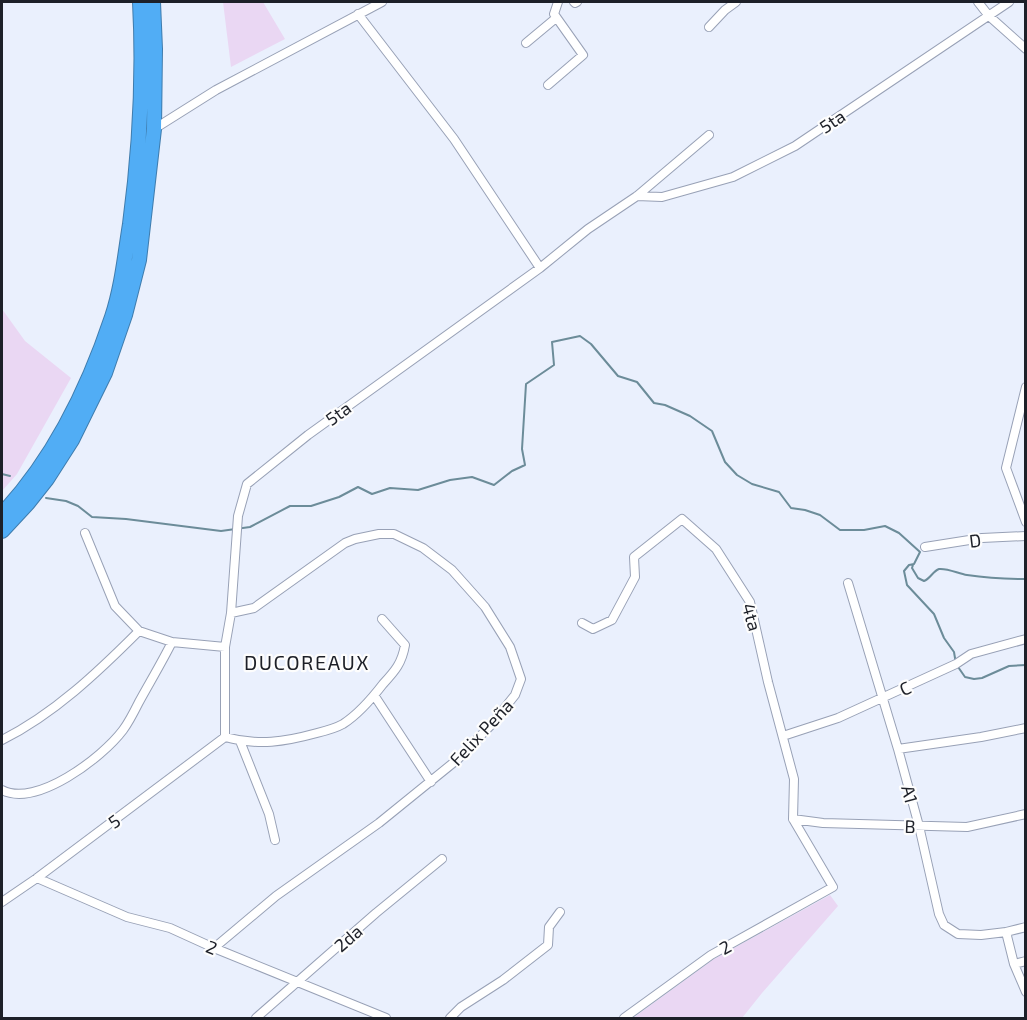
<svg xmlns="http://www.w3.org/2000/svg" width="1027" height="1020" font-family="'Exo 2',sans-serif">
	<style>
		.green { fill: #ead7f3 }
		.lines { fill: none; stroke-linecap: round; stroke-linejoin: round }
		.stream { stroke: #6c8c99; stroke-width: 2 }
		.minor-casing { stroke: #98a1b6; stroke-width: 10 }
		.motorway-casing { stroke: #3f7cad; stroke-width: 16 }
		.minor { stroke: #fff; stroke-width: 8 }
		.motorway { stroke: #51adf5; stroke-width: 14 }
		.labels { text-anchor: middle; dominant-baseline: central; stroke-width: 4.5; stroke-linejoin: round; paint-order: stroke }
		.street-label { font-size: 18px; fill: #1d2028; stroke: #fdfdfd }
		.neighbourhood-label { font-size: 20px; letter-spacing: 1.5px; fill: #1d2028; stroke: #fdfdfd }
	</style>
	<rect width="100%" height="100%" fill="#eaf0fd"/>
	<!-- green -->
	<path class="green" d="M223,2H263L285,39L231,67Z
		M2,309L25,341L71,378L17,474L2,491Z
		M830,895L838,906L762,993L742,1018H633L714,959Z"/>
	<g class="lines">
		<!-- stream -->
		<path class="stream" d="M2,474L10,476
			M46,498L66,501L78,506L92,517L126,519L221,531L250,527L290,506H311L339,497L358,487L372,494L390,488L418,490L450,480L472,477L494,485L512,471L525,465L522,449L526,384L554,365L552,342L580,336L591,344L618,376L637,382L654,403L665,405L690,416L712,431L725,462L737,475L752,484L779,492L791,508L805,510L820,515L840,530H864L885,526L899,533L920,552L914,564L909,565L904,571L907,585L934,614L944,638L954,652L956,664L965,677L974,679L982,678L1009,666L1026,665
			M913,565L912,568L918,578L924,581C930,579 933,571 939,569C948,568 959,574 967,575C987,578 1006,579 1026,579"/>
		<!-- minor casing -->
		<g class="minor-casing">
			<path id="minor" d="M574,2L575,3L577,2
				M978,2L989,16L1026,49
				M358,14L454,139L540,268
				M709,27L725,10L736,2
				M526,43L556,18
				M548,85L583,55L554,14L558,2
				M153,128L154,129L216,90L382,2
				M637,196L662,197L733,177L795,146L1009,2
				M1026,387L1006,468L1026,522
				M85,533L115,606L139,631L172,642L225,647
				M925,547L982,538L1026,536
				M848,583L898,749L919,826L939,914L944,925L958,934L981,935L1006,932L1026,927
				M582,623L593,629L612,620L635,577L634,557L682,519L716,549L750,602L768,682L794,779L793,819L833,887L711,955L624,1018
				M374,695L431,782
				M783,736L838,718L956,664L971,654L1026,639
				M225,737V647L231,613L238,516L247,484L308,435L540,268L588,229L637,196L709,135
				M225,737C259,746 284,742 317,733C325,731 336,728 343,724C357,715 373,697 383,684C395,671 402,663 405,645L382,619
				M2,740C54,714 98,672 139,631
				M240,741L269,814L275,840
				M898,749L981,737L1026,728
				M2,790C36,808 102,758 123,730C129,722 134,712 139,702C150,682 162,662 172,642
				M793,819L823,823L967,827L1026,814
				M37,878L127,917L170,928L214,948L386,1018
				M2,902L37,878L225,737
				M1006,932L1014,964L1026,992
				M214,948L276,896L379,823L458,759L491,725L515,695L521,679L510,647L485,607L452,570L423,548L394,534H379L355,539L345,543L254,608L231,613
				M1014,964L1026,961
				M256,1018L376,913L442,859
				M450,1018L461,1007L503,980L548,945L549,927L560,912"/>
		</g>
		<!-- motorway casing -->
		<g class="motorway-casing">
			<path id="motorway" d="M2,514C54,459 88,389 112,317C122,287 125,255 130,224C140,149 144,77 140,2
				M2,531L28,503L47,479L72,440L105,373L125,315L139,260L154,129L155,49L153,2"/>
		</g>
		<!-- minor -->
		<use href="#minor" class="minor"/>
		<!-- motorway -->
		<use href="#motorway" class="motorway"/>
	</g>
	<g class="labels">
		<!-- street labels -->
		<g class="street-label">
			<text transform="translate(832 121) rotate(-34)">5ta</text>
			<text transform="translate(338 413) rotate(-36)">5ta</text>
			<text transform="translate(975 540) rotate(-7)">D</text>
			<text transform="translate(752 617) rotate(74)">4ta</text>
			<text transform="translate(905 688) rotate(-25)">C</text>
			<text transform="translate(481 732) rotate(-47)">Felix Peña</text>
			<text transform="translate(910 794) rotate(75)">A1</text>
			<text transform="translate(114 821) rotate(-37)">5</text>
			<text transform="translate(910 826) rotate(2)">B</text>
			<text transform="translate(348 938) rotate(-41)">2da</text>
			<text transform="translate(212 947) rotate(23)">2</text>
			<text transform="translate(725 947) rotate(-29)">2</text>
		</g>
		<!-- neighbourhood labels -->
		<g class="neighbourhood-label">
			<text x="307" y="662">DUCOREAUX</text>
		</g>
	</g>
	<!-- border -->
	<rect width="1027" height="1020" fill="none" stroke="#1d2028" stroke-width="6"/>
</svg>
